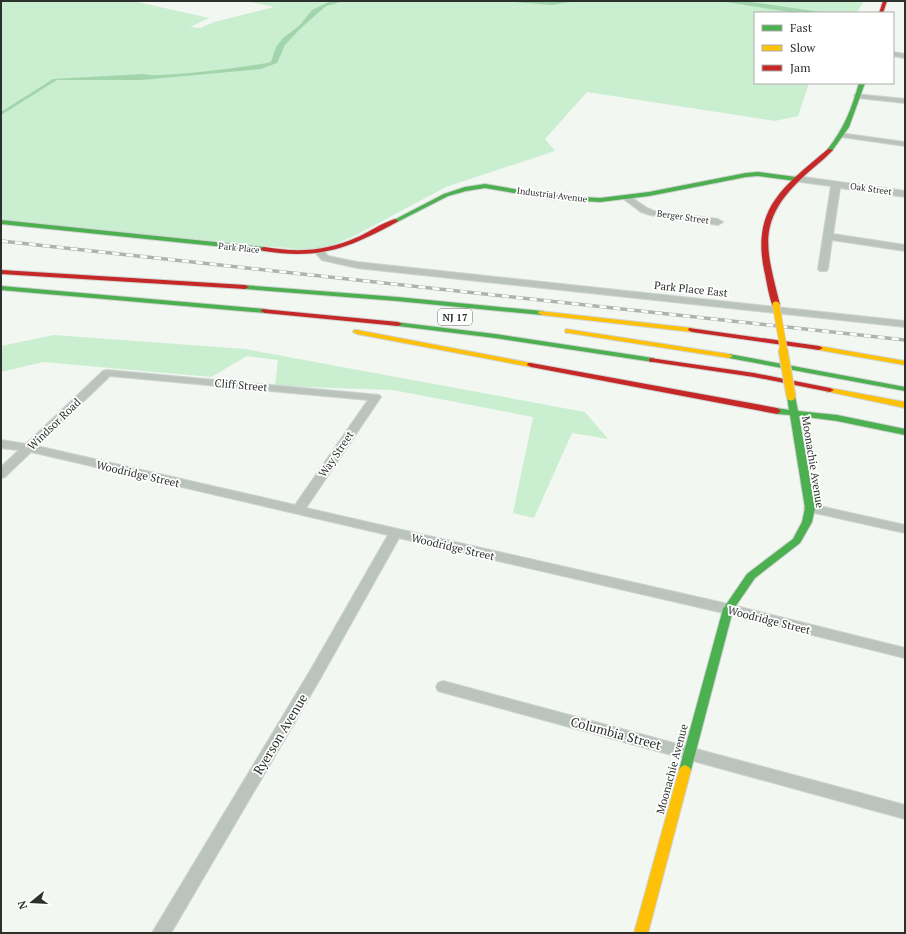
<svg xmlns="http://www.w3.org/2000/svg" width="906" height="934" font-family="'PT Serif',serif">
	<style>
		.green { fill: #caeed0 }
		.water { fill: #a2d5ab }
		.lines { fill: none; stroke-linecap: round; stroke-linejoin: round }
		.street-casing { stroke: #cfd3d0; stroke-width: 2 }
		.fast-casing { stroke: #cfd3d0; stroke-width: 2 }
		.slow-casing { stroke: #cfd3d0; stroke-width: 2 }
		.jam-casing { stroke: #cfd3d0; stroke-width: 2 }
		.street { fill: #bac4bc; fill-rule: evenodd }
		.fast { fill: #4caf50; fill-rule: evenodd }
		.slow { fill: #ffc107; fill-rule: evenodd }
		.jam { fill: #c62828; fill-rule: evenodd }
		.rail-casing { stroke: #adb4ae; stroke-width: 3.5 }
		.rail { stroke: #fff; stroke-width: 2.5; stroke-dasharray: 7; stroke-linecap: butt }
		.slow-bridge-far1-casing { stroke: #cfd3d0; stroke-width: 8; stroke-linecap: butt }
		.slow-bridge-casing { stroke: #cfd3d0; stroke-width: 11; stroke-linecap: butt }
		.slow-bridge-far1 { stroke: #ffc107; stroke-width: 7 }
		.slow-bridge { stroke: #ffc107; stroke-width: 9 }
		.labels { text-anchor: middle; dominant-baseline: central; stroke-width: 3.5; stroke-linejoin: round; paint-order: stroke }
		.far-street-label { font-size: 9px; fill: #2d312e; stroke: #fff }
		.shield { fill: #fff; stroke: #6c6f6d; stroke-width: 1 }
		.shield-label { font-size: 10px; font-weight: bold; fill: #2d312e }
		.street-label { font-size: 11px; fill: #2d312e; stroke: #fff }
		.near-street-label { font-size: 13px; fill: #2d312e; stroke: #fff }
	</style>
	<rect width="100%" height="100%" fill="#f2f7f2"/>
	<!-- green -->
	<path class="green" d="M1,1H133L209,18L190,27L200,28L214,22L274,7L245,1H864L857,13H755V83H809L798,116L775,121L587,92L545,139L555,151L446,187L356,235L319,251L1,222Z
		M54,335L245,349L585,412L608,439L572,433L534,518L513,513L533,417L393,390L275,386L278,360L247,356L211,377L43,362L1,372V346Z"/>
	<!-- water -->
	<path class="water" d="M331,1H344L326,6L300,29L285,45L277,63L261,69L141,80H57L1,115V112L53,79L144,74C154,79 256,66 271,62L276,47L283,38L299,26L312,10Z
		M500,1H576L552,5Z
		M719,1H745L828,13H796Z"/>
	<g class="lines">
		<!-- street casing -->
		<g class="street-casing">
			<path id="street" d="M893,52L905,54V58L893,56Z
				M855,94L905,99V103L858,98L854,96Z
				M839,133L905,142V146L842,137H839Z
				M796,176L905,191V197L840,188L833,234L905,245V251L832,240L828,269L826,271H820L818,269L831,186L793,181V177Z
				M628,195L647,208L654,211L718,219L723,222L718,225L650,215L641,212L625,200V196Z
				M319,248L322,249L328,256L357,262L905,321V327L357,268L322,260L314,251Z
				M107,370L379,395L381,397L306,508L728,604L905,648V658L728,614L399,538L320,679L171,933H152L310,671L388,535L31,452L5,477L1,478V467L19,450L1,448V440L26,444L103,371ZM110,376L368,400L295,505L37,446Z
				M810,504L905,525V533L806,511L804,508L806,505Z
				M443,681L905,805V819L438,691L436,687L438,683Z"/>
		</g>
		<!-- fast casing -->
		<g class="fast-casing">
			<path id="fast" d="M859,83H865L849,127L832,151H828L827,150C845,127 851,110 859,83Z
				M758,172L796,177L799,179L796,181L758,176L746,177L649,196L600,202L550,199L485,188L466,191L448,196L397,222H393L392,221L444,194L465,187L485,184L550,195L600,198L649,192L746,173Z
				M1,220L264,247L268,249L264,251L1,224Z
				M242,285L397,297L542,311L546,313L542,315L397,301L245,289H242Z
				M1,286L265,309L269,311L265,313L1,290Z
				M395,322L495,334L653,358L657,360L653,362L495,338L398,326H395L394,324Z
				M726,354H729L905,387V391L729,358L725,356Z
				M791,393L795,396L798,411L837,415L905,429V435L837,421L799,416L815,508L812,522L800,543L755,578L733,610L691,770L689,773L685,775L681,773L679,770L723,609L747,574L793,539L802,522L805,508L790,415L777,414L773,411L777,408L789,410L787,396Z"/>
		</g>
		<!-- slow casing -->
		<g class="slow-casing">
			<path id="slow" d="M539,311L692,328L696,330L692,332L542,315L538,313Z
				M566,329L729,354L733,356L729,358L569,333H566L565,331Z
				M354,330H357L531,363L535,365L531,367L357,334L353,332Z
				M816,346H819L905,361V365L819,350H816L815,348Z
				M827,388H830L905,402V408L830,392H827L826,390Z
				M685,765L689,767L691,770L648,933H634L679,770L681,767Z"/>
		</g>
		<!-- jam casing -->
		<g class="jam-casing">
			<path id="jam" d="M883,1H887L883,13H879Z
				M828,149L833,150C822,162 808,171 797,183C755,225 768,254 780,305L776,307H773C769,297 767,284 765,274C750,209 783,187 828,149Z
				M395,219L398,221L397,222C349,248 320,260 264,251L260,249L264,247C299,253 326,251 358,237C371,231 382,223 395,219Z
				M1,270L245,285L249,287L245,289L1,274Z
				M262,309L398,322L402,324L398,326L265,313L261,311Z
				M689,328L819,346L823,348L819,350L692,332L688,330Z
				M650,358L754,373L830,388L834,390L830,392L754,377L653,362H650L649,360Z
				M528,363H531L777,408L781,411L777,414L531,367L527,365Z"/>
		</g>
		<!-- street -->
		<use href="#street" class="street"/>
		<!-- fast -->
		<use href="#fast" class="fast"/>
		<!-- slow -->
		<use href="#slow" class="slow"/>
		<!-- jam -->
		<use href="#jam" class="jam"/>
		<!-- rail casing -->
		<g class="rail-casing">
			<path id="rail" d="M1,241L905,340"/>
		</g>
		<!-- rail -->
		<use href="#rail" class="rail"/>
		<!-- slow-bridge-far1 casing -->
		<g class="slow-bridge-far1-casing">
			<path id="slow-bridge-far1" d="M776,305L784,351"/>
		</g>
		<!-- slow-bridge casing -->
		<g class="slow-bridge-casing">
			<path id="slow-bridge" d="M783,350L791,396"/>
		</g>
		<!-- slow-bridge-far1 -->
		<use href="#slow-bridge-far1" class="slow-bridge-far1"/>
		<!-- slow-bridge -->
		<use href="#slow-bridge" class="slow-bridge"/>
	</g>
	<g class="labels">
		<!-- far-street labels -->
		<g class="far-street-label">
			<text transform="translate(871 189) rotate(8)">Oak Street</text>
			<text transform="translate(552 195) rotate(7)">Industrial Avenue</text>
			<text transform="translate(683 217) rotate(8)">Berger Street</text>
			<text transform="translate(239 248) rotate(6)">Park Place</text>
		</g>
		<!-- shield labels -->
		<rect class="shield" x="438" y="309" width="34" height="16" rx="3"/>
		<g class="shield-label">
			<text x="455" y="317">NJ 17</text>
		</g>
		<!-- street labels -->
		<g class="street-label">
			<text transform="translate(691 289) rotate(6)">Park Place East</text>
			<text transform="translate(241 385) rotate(5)">Cliff Street</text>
			<text transform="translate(54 424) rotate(-44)">Windsor Road</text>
			<text transform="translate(336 454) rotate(-56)">Way Street</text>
			<text transform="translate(813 462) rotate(81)">Moonachie Avenue</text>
			<text transform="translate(138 474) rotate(13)">Woodridge Street</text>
			<text transform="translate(453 547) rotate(13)">Woodridge Street</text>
			<text transform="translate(769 620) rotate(14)">Woodridge Street</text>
			<text transform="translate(672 769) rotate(-75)">Moonachie Avenue</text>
		</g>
		<!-- near-street labels -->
		<g class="near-street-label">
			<text transform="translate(616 733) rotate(15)">Columbia Street</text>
			<text transform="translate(280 734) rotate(-59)">Ryerson Avenue</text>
		</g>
	</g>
	<!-- border -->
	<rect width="906" height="934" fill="none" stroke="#2d312e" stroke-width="4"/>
	<!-- legend -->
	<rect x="754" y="12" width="140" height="72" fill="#ffffff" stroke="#abadab"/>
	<rect x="762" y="25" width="20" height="6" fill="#4caf50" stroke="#abadab"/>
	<text x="790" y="32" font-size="12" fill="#2d312e">Fast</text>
	<rect x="762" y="45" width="20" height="6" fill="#ffc107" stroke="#abadab"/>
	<text x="790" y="52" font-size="12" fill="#2d312e">Slow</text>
	<rect x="762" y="65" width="20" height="6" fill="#c62828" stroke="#abadab"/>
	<text x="790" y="72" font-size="12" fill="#2d312e">Jam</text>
	<!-- north arrow -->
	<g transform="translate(32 902) rotate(252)" stroke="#ffffff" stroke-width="3" paint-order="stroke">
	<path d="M0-3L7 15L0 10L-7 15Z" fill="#2d312e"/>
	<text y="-6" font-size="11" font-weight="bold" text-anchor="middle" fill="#2d312e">N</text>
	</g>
</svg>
